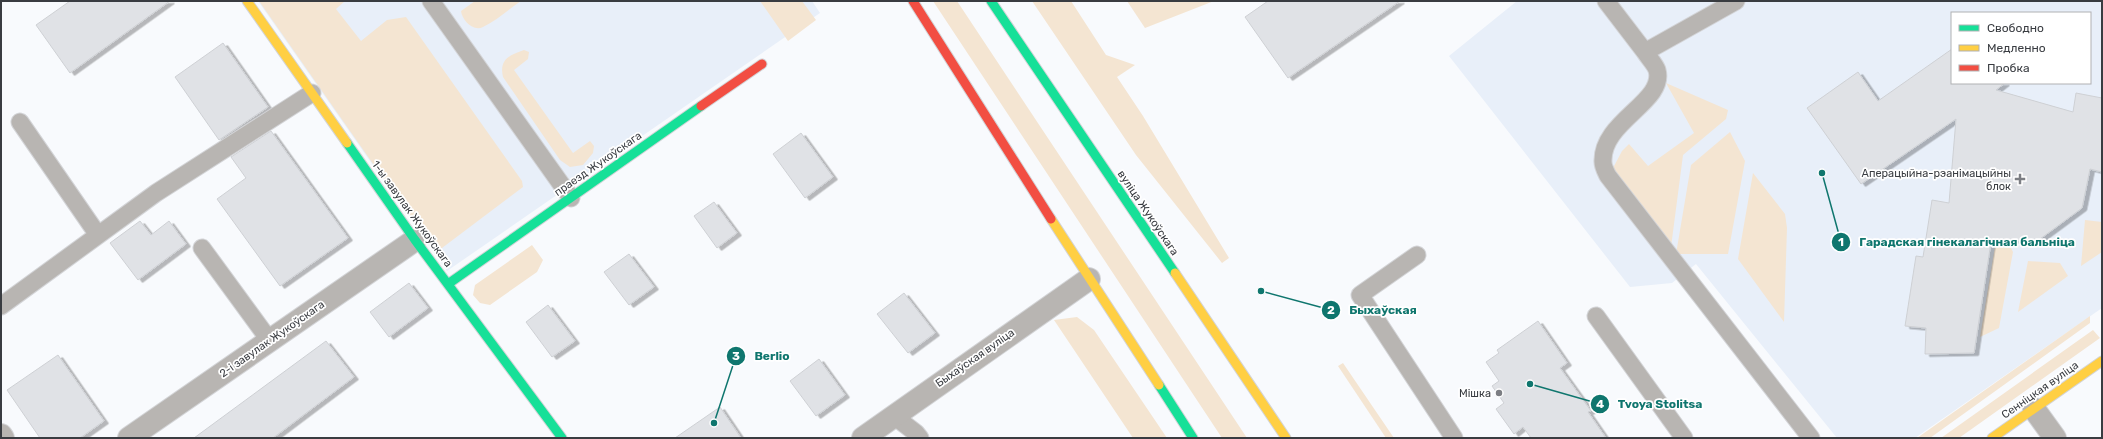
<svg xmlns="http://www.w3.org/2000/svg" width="2103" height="439" font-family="Rubik,sans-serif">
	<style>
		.built { fill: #e8eff9; fill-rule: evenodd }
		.green { fill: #f4e5d2 }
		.building { fill: #e0e2e6; stroke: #ced0d4; filter: url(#shadow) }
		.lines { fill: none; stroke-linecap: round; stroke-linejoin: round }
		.lane-casing { stroke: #d3d4d7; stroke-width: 19 }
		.street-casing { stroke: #d3d4d7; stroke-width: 24 }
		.fast-casing { stroke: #d3d4d7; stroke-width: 11 }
		.slow-casing { stroke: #d3d4d7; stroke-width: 11 }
		.jam-casing { stroke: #d3d4d7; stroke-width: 11 }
		.lane { stroke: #b8b5b2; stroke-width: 17 }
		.street { stroke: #b8b5b2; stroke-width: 22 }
		.fast { stroke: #16e098; stroke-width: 9 }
		.slow { stroke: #ffcf43; stroke-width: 9 }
		.jam { stroke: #f24e42; stroke-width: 9 }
		.poi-dot { fill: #7c7e83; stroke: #fff; stroke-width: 1.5 }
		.labels { text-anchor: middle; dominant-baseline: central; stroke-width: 3.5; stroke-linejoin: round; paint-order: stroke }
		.street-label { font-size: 11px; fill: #393c41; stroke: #fff }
		.poi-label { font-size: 11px; fill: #393c41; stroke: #fff; text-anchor: end }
		.leader { fill: none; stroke: #0f766e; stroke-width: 1.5 }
		.callout-dot { fill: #0f766e; stroke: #fff; stroke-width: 1.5 }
		.mark-label { font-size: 12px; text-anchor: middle; font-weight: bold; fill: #fff }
		.callout-label { font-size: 12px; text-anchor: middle; font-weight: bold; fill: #0f766e; stroke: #fff; stroke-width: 3.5; stroke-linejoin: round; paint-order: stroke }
	</style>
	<defs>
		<filter id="shadow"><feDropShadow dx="4.5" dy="2.5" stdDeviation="0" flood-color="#0004"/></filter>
	</defs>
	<rect width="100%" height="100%" fill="#f8fafd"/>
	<!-- built -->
	<path class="built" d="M258,1H812L820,13L447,271Z
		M1517,1H2102V308L1915,438H1837L1696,264L1672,283L1630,287L1449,56ZM1952,13H2090V83H1952Z"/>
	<!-- green -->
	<path class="green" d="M259,1H345L336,9L361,41L387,20L406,17L522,181L523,187L442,248L434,251Z
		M475,1H521C509,9 496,21 483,27C473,32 462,20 461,11Z
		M760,1H802L816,20L788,41Z
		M933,1H957L1247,438H1222Z
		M1032,1H1071L1106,55L1135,65L1117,77L1143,116L1229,258L1222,263L1136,155Z
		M1127,1H1214L1145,28Z
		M524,50L529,52L528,59L514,70L573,153L590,141L594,146L593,153L583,165L570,167L560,160L503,77C499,60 509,55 524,50Z
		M1666,83L1728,110L1726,119L1683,155L1671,247L1613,168L1622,151L1629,144L1648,166L1694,133Z
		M1730,132L1745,161L1728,254H1676L1691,165Z
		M1753,173L1785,214L1787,228L1784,322L1738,259Z
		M2085,220L2102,222V252L2081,266Z
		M532,245L543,260L537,272L490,305L480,303L473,295L475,285Z
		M1995,246L2011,248L2013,252L1999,328L1980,337Z
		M2028,261L2060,263L2068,276L2018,312Z
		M2090,316V323L1930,438H1917Z
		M1077,317L1094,330L1167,438H1133L1054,320Z
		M2093,330L2100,338L1959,438H1941Z
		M1343,363L1394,438H1386L1338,366Z"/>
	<!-- building -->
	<path class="building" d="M70,1H170L70,73L36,25Z
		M1268,1H1400L1288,78L1245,17Z
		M223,43L268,107L219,140L175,77Z
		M1952,49V83H2005L1996,90L2073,112L2076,93L2102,98V172L2090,169L2082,208L2040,239L1991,242L1974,353L1925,354L1926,328L1905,326L1916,256L1923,257L1932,200L1949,203L1956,119L1861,184L1807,108L1858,72L1878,101Z
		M271,131L348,238L280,286L217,199L246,178L231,157Z
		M801,133L833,177L805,198L773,154Z
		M714,202L737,233L717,248L694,216Z
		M140,221L151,235L169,221L186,244L138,280L110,243Z
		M629,254L654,287L629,305L604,272Z
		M409,283L428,308L389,337L370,312Z
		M904,293L935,333L908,353L877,314Z
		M548,305L575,341L552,357L526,322Z
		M1538,321L1567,363L1560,368L1591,411L1588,412L1606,438H1531L1523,427L1514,434L1496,409L1504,403L1492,386L1499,381L1486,362L1499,353L1497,350Z
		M326,341L354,377L273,438H194Z
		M58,355L104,421L80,438H40L7,390Z
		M819,359L845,395L816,416L790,381Z
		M720,407L741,438H675Z"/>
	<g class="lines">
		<!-- lane casing -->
		<g class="lane-casing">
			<path id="lane" d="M431,1L571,198
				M1606,1L1645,52
				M1736,1L1645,52C1648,57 1655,64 1657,70C1666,102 1601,121 1603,162C1603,167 1606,172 1608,176L1811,438
				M20,122L98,235
				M202,248L270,341
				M1417,255L1360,295L1454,438
				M1,306L156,193L312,93
				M1596,316L1684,438
				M894,416L916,433L920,438"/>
		</g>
		<!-- street casing -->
		<g class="street-casing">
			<path id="street" d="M2034,409L2055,438
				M1,435L3,438
				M129,438L415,240
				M863,438L1089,279"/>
		</g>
		<!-- fast casing -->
		<g class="fast-casing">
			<path id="fast" d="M991,1L1175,273
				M347,143L415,240L562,438
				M448,284L701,106
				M1159,385L1193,438"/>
		</g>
		<!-- slow casing -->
		<g class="slow-casing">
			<path id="slow" d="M247,1L347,143
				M1051,219L1159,385
				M1175,273L1286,438
				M1992,438L2102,361"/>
		</g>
		<!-- jam casing -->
		<g class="jam-casing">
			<path id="jam" d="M913,1L1051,219
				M701,106L762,64"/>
		</g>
		<!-- lane -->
		<use href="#lane" class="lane"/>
		<!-- street -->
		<use href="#street" class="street"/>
		<!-- fast -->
		<use href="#fast" class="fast"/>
		<!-- slow -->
		<use href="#slow" class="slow"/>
		<!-- jam -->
		<use href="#jam" class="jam"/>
	</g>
	<!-- markers -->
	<g class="poi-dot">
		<path d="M2018 173h4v4h4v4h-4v4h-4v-4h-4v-4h4z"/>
		<circle cx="1499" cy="393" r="4"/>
	</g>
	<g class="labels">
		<!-- street labels -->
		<g class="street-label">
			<text transform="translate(598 164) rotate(-35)">праезд Жукоўскага</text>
			<text transform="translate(1148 213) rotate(56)">вуліца Жукоўскага</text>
			<text transform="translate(412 214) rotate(54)">1-ы завулак Жукоўскага</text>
			<text transform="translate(272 339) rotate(-35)">2-і завулак Жукоўскага</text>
			<text transform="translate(975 358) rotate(-35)">Быхаўская вуліца</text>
			<text transform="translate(2040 390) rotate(-35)">Сенніцкая вуліца</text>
		</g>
		<!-- poi labels -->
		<g class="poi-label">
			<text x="2011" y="173">Аперацыйна-рэанімацыйны<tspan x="2011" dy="13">блок</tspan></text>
			<text x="1491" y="393">Мішка</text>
		</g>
	</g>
	<!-- callouts -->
	<path class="leader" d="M1822 173L1841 242M1261 291L1331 310M714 423L736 356M1530 384L1600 404"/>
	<g class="callout-dot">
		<circle cx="1822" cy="173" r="4"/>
		<circle cx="1261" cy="291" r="4"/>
		<circle cx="714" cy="423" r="4"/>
		<circle cx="1530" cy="384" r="4"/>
		<circle cx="1841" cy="242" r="10"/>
		<circle cx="1331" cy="310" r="10"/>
		<circle cx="736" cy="356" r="10"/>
		<circle cx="1600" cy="404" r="10"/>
	</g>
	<g class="mark-label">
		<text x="1841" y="246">1</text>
		<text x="1331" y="314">2</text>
		<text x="736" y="360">3</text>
		<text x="1600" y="408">4</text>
	</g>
	<g class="callout-label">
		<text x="1967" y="246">Гарадская гінекалагічная бальніца</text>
		<text x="1383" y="314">Быхаўская</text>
		<text x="772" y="360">Berlio</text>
		<text x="1660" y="408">Tvoya Stolitsa</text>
	</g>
	<!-- border -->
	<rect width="2103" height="439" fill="none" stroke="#393c41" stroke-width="4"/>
	<!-- legend -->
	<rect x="1951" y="12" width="140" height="72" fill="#ffffff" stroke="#b0b1b3"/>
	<rect x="1959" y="25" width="20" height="6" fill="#16e098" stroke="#b0b1b3"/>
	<text x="1987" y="32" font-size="12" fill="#393c41">Свободно</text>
	<rect x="1959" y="45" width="20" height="6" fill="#ffcf43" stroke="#b0b1b3"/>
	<text x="1987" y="52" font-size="12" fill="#393c41">Медленно</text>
	<rect x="1959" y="65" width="20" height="6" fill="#f24e42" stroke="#b0b1b3"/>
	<text x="1987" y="72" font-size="12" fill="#393c41">Пробка</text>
</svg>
